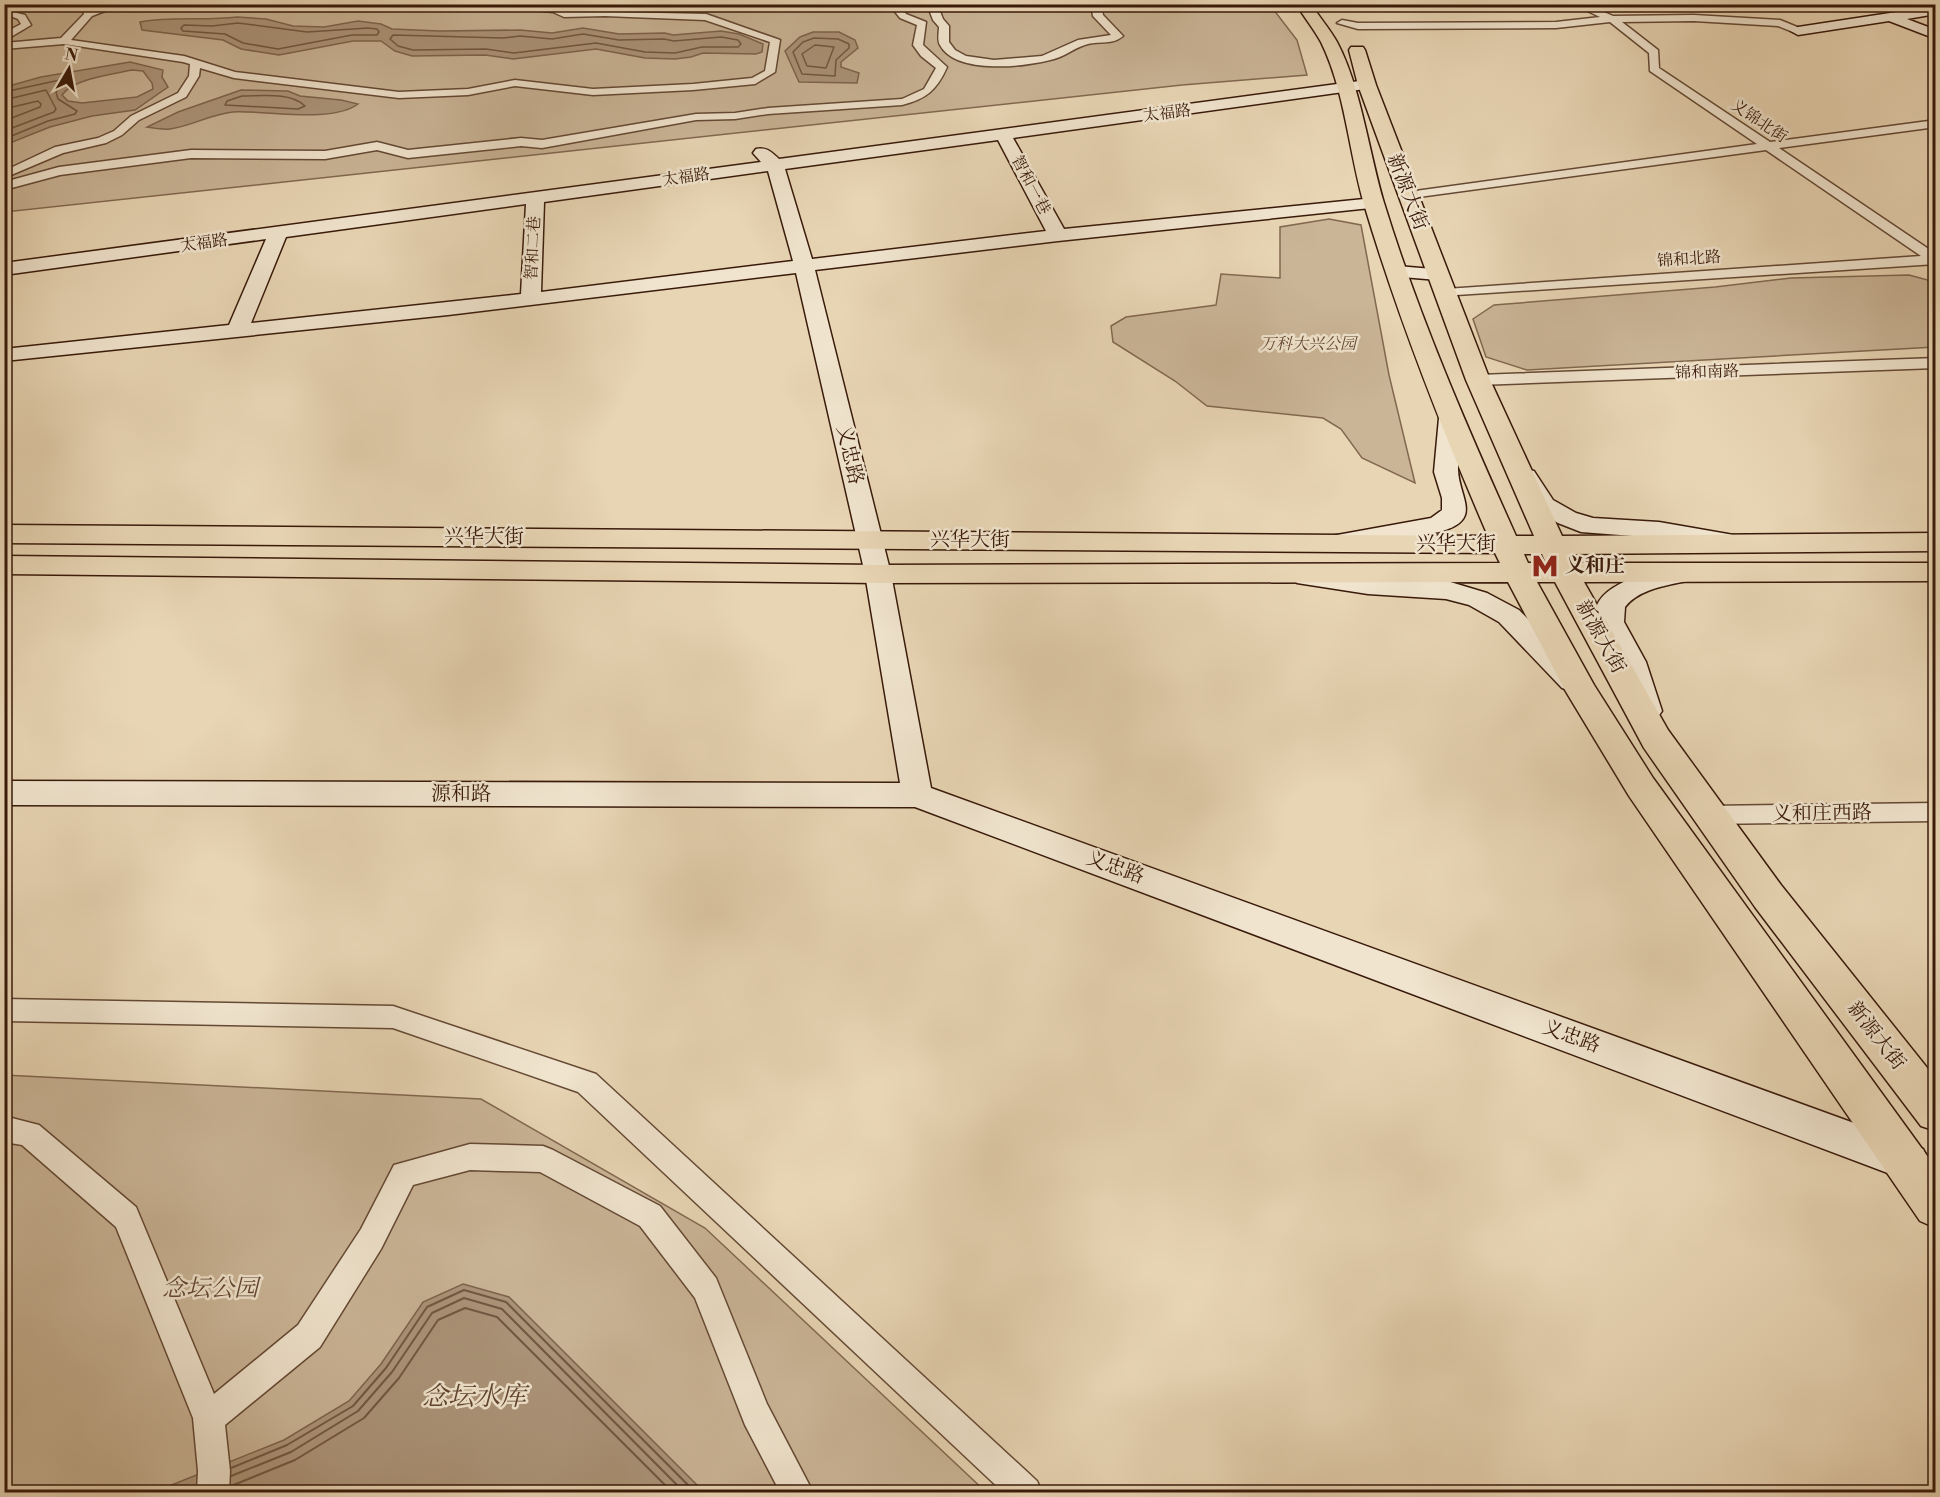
<svg xmlns="http://www.w3.org/2000/svg" width="1940" height="1497" font-family="'Libre Bodoni','Noto Serif SC',serif">
	<style>
		.green { fill: #cab597; stroke: #826850; stroke-width: 1.5 }
		.water { fill: #ac957a; stroke: #7e644d; stroke-width: 1.5; fill-rule: evenodd }
		.lines { fill: none; stroke-linecap: round; stroke-linejoin: round }
		.shore-far1 { stroke: #725842; stroke-width: 1.5 }
		.shore { stroke: #725842; stroke-width: 2 }
		.river { fill: #ac957a; fill-rule: evenodd }
		.street-casing { stroke: #654934; stroke-width: 3 }
		.secondary-casing { stroke: #391a0a; stroke-width: 3 }
		.primary-casing { stroke: #391a0a; stroke-width: 3 }
		.street { fill: #f0e4ce; fill-rule: evenodd }
		.secondary { fill: #f0e4ce; fill-rule: evenodd }
		.primary { fill: #e8d5b4; fill-rule: evenodd }
		.labels { text-anchor: middle; dominant-baseline: central; stroke-width: 5; stroke-linejoin: round; paint-order: stroke }
		.far-street-label { font-size: 16px; fill: #391a0a; stroke: #f0e4ce }
		.far-park-label { font-size: 16px; font-style: italic; fill: #644834; stroke: #f0e4ce }
		.street-label { font-size: 20px; fill: #391a0a; stroke: #f0e4ce }
		.poi-label { font-size: 20px; font-weight: bold; fill: #391a0a; stroke: #f0e4ce; text-anchor: start }
		.near-park-label { font-size: 24px; font-style: italic; fill: #644834; stroke: #f0e4ce }
		.near-water-label { font-size: 26px; font-style: italic; fill: #614531; stroke: #f0e4ce }
	</style>
	<rect width="100%" height="100%" fill="#e8d5b4"/>
	<filter id="stains"><feTurbulence type="fractalNoise" baseFrequency=".00333" numOctaves="4"/><feColorMatrix values="0 0 0 0 .2 0 0 0 0 .09 0 0 0 0 .02 0 0 0 .5 -.17"/></filter>
	<radialGradient id="worn" r=".72"><stop offset=".6" stop-color="#630" stop-opacity="0"/><stop offset="1" stop-color="#630" stop-opacity=".3"/></radialGradient>
	<!-- green -->
	<path class="green" d="M4,5H1270L1297,40L1307,75L1182,85L5,212Z
		M1329,219L1361,225L1389,375L1415,483L1362,458L1341,429L1323,418L1207,406L1175,381L1113,342L1111,326L1126,317L1216,305L1221,274L1280,278V227Z
		M1909,275L1935,282V347L1527,370L1486,357L1473,319L1494,305L1715,287L1791,278Z
		M4,1075L481,1099L705,1228L986,1492H5Z"/>
	<!-- water -->
	<path class="water" d="M237,17L266,19L293,26L324,27L358,21L381,24L392,29L440,31L520,30L552,33L583,28L619,34L665,33L673,35L721,31L739,34L763,44L762,52L756,54L703,53L691,57L675,59L645,58L596,49L513,59L485,55L412,56L395,51L381,41H353L279,55L241,49L223,40L142,30L140,22C172,16 205,21 237,17Z
		M813,32H839L855,40L858,48L841,62V67L859,73L857,83L799,82L785,51L800,37Z
		M130,62L163,70L162,77L168,87L135,110L92,116L50,127L5,145V87L41,77ZM132,70L143,71L152,83L153,89L137,97L82,103L68,101L62,95C73,79 113,74 132,70Z
		M241,90L288,91L300,96L341,100L358,104C330,124 267,110 233,112C211,114 192,126 170,129C162,130 154,128 147,127L178,112Z
		M463,1284L509,1297L698,1486L697,1492H154L284,1440L349,1401L381,1364L423,1302Z"/>
	<g class="lines">
		<!-- shore-far1 -->
		<path class="shore-far1" d="M238,23L307,32L368,28L377,29L379,32L377,35H352L278,49L243,43L225,34L183,31L181,28L184,25L212,26Z
			M583,34L619,40L664,39L674,41L721,37L738,40L741,44L738,47H702L675,53L645,52L596,43L514,53L486,49L413,50L398,46L390,39L393,35L503,38L520,36L552,39Z
			M814,38L838,39L849,44V48L836,60L835,76L802,74L793,52L803,42Z
			M815,45L834,47L826,68L807,66L802,54Z
			M4,92L60,80L62,83L56,92L58,99L77,111L75,114L48,121L4,139
			M242,96C261,96 291,92 305,106L298,109L225,105L227,101Z
			M4,100L46,90L56,109L54,112L4,131
			M4,109L38,101L41,104L40,107L4,121"/>
		<!-- shore -->
		<path class="shore" d="M231,1468L287,1445L353,1406L386,1368L427,1307L464,1290L506,1302L690,1487L691,1492
			M231,1476L291,1452L358,1411L392,1372L432,1313L464,1298L502,1309L684,1492
			M231,1486L295,1460L364,1418L399,1378L438,1320L465,1308L497,1317L672,1492"/>
		<!-- river -->
		<path class="river" d="M1920,4H1936V12L1922,8Z"/>
		<!-- street casing -->
		<g class="street-casing">
			<path id="street" d="M81,4H91L93,10L108,4H123L92,16L71,40L184,56L235,72L399,92L468,89L515,80L593,89L693,84L752,78L765,71L770,42L705,20L605,16L564,17L553,12L501,7L497,4L555,6L566,11L706,14L780,40L775,72L755,84L693,90L593,95L515,86L468,95L399,98L234,78L200,68L199,76L186,97L139,120L122,135L106,143L63,153L4,178V171L55,147L98,138L114,131L131,116L178,93L189,76L190,64L183,62L64,44L4,49V43L61,38L84,14Z
				M889,4H899L906,14L926,22L923,45L947,67C937,90 926,99 902,105L768,114L735,119L696,120L542,148L521,146L408,158L377,150L325,159L191,158L60,175L4,190V182L59,167L191,150L325,151L377,142L408,150L521,138L542,140L696,114L735,113L768,108L902,99L924,89L936,68L921,56L913,45L917,25L900,18Z
				M927,4H937L943,19L949,26V42L955,50L966,56L994,60L1042,56L1078,40L1111,35L1093,16L1091,4H1101L1103,15L1123,36C1113,45 1100,41 1088,44C1075,47 1066,56 1054,59C1026,67 956,75 940,45C937,40 939,32 939,27L933,20Z
				M1573,4H1586L1613,16L1694,15L1780,20L1802,29L1803,31L1798,34L1778,26L1694,21L1622,22L1658,50L1659,68L1770,142L1936,120V127L1779,148L1936,254V264L1441,296L1439,293L1446,289L1921,256L1766,150L1404,199L1402,196L1404,193L1408,192L1757,144L1650,71L1649,53L1610,22L1556,28L1358,29L1337,23L1342,20L1358,23L1556,22L1600,17Z
				M13,12L25,15L31,25L4,41V33L21,24L18,19L8,15Z
				M1936,358V368L1478,385L1470,380L1478,375Z
				M1936,803V821L1708,824L1700,821L1697,815L1700,809L1708,806Z
				M4,999L393,1006L596,1074L1037,1481L1042,1492H1003L578,1092L393,1028L4,1021Z
				M4,1116L39,1125L136,1207L214,1394L298,1325L361,1229L394,1165L470,1144L543,1146L553,1150L660,1206L716,1278L767,1404L813,1492H780L745,1425L695,1298L640,1226L540,1172L470,1170L413,1185L381,1249L320,1347L225,1425L230,1471L229,1492H197L198,1471L193,1418L116,1227L22,1145L4,1142Z"/>
		</g>
		<!-- secondary casing -->
		<g class="secondary-casing">
			<path id="secondary" d="M1936,6V14L1907,19L1936,30V39L1889,21L1798,35L1791,31L1798,27Z
				M1367,80L1372,82L1375,85L1372,88L1013,138L1064,229L1374,198L1380,199L1383,203L1380,207L1058,241L815,270L891,574L931,788L1909,1143L1923,1149L1929,1162L1923,1175L1909,1181L915,807L4,805V781L900,783L865,574L796,273L448,315L4,361V349L229,325L266,239L4,275V263L761,162L753,153L756,149C767,147 771,152 779,159ZM998,140L1046,231L812,259L785,169ZM768,171L793,261L541,292L544,202ZM526,204L521,294L251,323L286,237Z
				M1397,266L1445,270L1448,274L1445,278L1438,280L1390,276L1387,272L1390,268Z
				M1450,411L1458,413L1461,418C1460,435 1458,452 1458,469C1458,497 1485,520 1439,532L1335,551L1326,549L1322,543L1326,537L1431,518L1442,510V498L1434,472L1439,418L1442,413Z
				M1525,469L1534,471L1553,500L1576,513L1593,518L1659,522L1728,534L1737,536L1741,542L1737,548L1728,550L1659,538L1581,532L1558,523L1535,510L1513,476L1516,471Z
				M1690,564L1699,566L1703,572L1699,578C1675,585 1641,586 1625,607L1624,622L1646,662L1662,711L1657,718L1647,722L1637,718C1627,701 1625,680 1618,662C1612,647 1600,636 1596,621C1587,581 1664,569 1690,564Z
				M1306,568L1368,576L1447,581L1487,593L1519,610L1582,674L1586,681L1582,688L1572,691L1562,688L1499,622L1469,605L1446,599L1368,594L1297,583L1293,577L1297,571Z"/>
		</g>
		<!-- primary casing -->
		<g class="primary-casing">
			<path id="primary" d="M1296,4H1311C1319,17 1330,29 1337,42C1361,87 1369,153 1384,203C1419,317 1467,427 1516,536H1534L1466,380L1358,85L1349,50L1351,47H1363L1365,50L1376,85L1490,380L1562,536L1936,533V551L1570,554L1574,563H1936V581L1584,582L1668,730L1781,885L1936,1079V1131L1921,1126L1755,907L1644,748L1555,582H1537L1594,685L1653,778L1936,1168V1228L1920,1221L1629,796L1565,690L1508,582L878,583L4,574V556L878,565L1500,563L1495,553L4,543V525L1488,536C1441,427 1398,318 1364,204C1349,153 1345,90 1321,42C1314,29 1304,17 1296,4ZM1524,554H1542L1546,563H1528Z"/>
		</g>
		<!-- street -->
		<use href="#street" class="street"/>
		<!-- secondary -->
		<use href="#secondary" class="secondary"/>
		<!-- primary -->
		<use href="#primary" class="primary"/>
	</g>
	<!-- icons -->
	<defs>
		<g id="metro-bare" transform="scale(2.07)"><path d="M-5.5 5V-5H-3L0 0L3-5H5.5V5H3V-.5L0 4L-3-.5V5Z" fill="#8f2418" stroke="#f0e4ce" stroke-width="2.5" paint-order="stroke"/></g>
	</defs>
	<g fill-rule="evenodd">
		<use href="#metro-bare" x="1545" y="566"/>
	</g>
	<g class="labels">
		<!-- far-street labels -->
		<g class="far-street-label">
			<text transform="translate(1167 113) rotate(-7)">太福路</text>
			<text transform="translate(1759 121) rotate(34)">义锦北街</text>
			<text transform="translate(686 177) rotate(-8)">太福路</text>
			<text transform="translate(1031 185) rotate(62)">智和一巷</text>
			<text transform="translate(204 243) rotate(-8)">太福路</text>
			<text transform="translate(533 248) rotate(-87)">智和二巷</text>
			<text transform="translate(1689 259) rotate(-4)">锦和北路</text>
			<text transform="translate(1707 372) rotate(-2)">锦和南路</text>
		</g>
		<!-- far-park labels -->
		<g class="far-park-label">
			<text x="1308" y="344">万科大兴公园</text>
		</g>
		<!-- street labels -->
		<g class="street-label">
			<text transform="translate(1407 192) rotate(69)">新源大街</text>
			<text transform="translate(849 455) rotate(77)">义忠路</text>
			<text x="484" y="537">兴华大街</text>
			<text x="970" y="540">兴华大街</text>
			<text x="1456" y="544">兴华大街</text>
			<text transform="translate(1600 637) rotate(61)">新源大街</text>
			<text x="461" y="794">源和路</text>
			<text transform="translate(1822 814) rotate(-1)">义和庄西路</text>
			<text transform="translate(1115 868) rotate(20)">义忠路</text>
			<text transform="translate(1876 1036) rotate(52)">新源大街</text>
			<text transform="translate(1571 1037) rotate(20)">义忠路</text>
		</g>
		<!-- poi labels -->
		<g class="poi-label">
			<text x="1565" y="566">义和庄</text>
		</g>
		<!-- near-park labels -->
		<g class="near-park-label">
			<text x="210" y="1289">念坛公园</text>
		</g>
		<!-- near-water labels -->
		<g class="near-water-label">
			<text x="474" y="1397">念坛水库</text>
		</g>
	</g>
	<!-- margin -->
	<rect width="1940" height="1497" fill="none" stroke="#e8d5b4" stroke-width="24"/>
	<rect x="6" y="6" width="1928" height="1485" fill="none" stroke="#391a0a" stroke-width="3"/>
	<rect x="12" y="12" width="1916" height="1473" fill="none" stroke="#391a0a" stroke-width="1.5"/>
	<!-- north arrow -->
	<g transform="translate(69 69) rotate(10)" stroke="#f0e4ce" stroke-width="4.5" paint-order="stroke">
	<path d="M0-4.5L10 22L0 15L-10 22Z" fill="#391a0a"/>
	<text y="-9" font-size="16" font-weight="bold" text-anchor="middle" fill="#391a0a">N</text>
	</g>
	<rect width="100%" height="100%" filter="url(#stains)"/>
	<rect width="100%" height="100%" fill="url(#worn)"/>
</svg>
